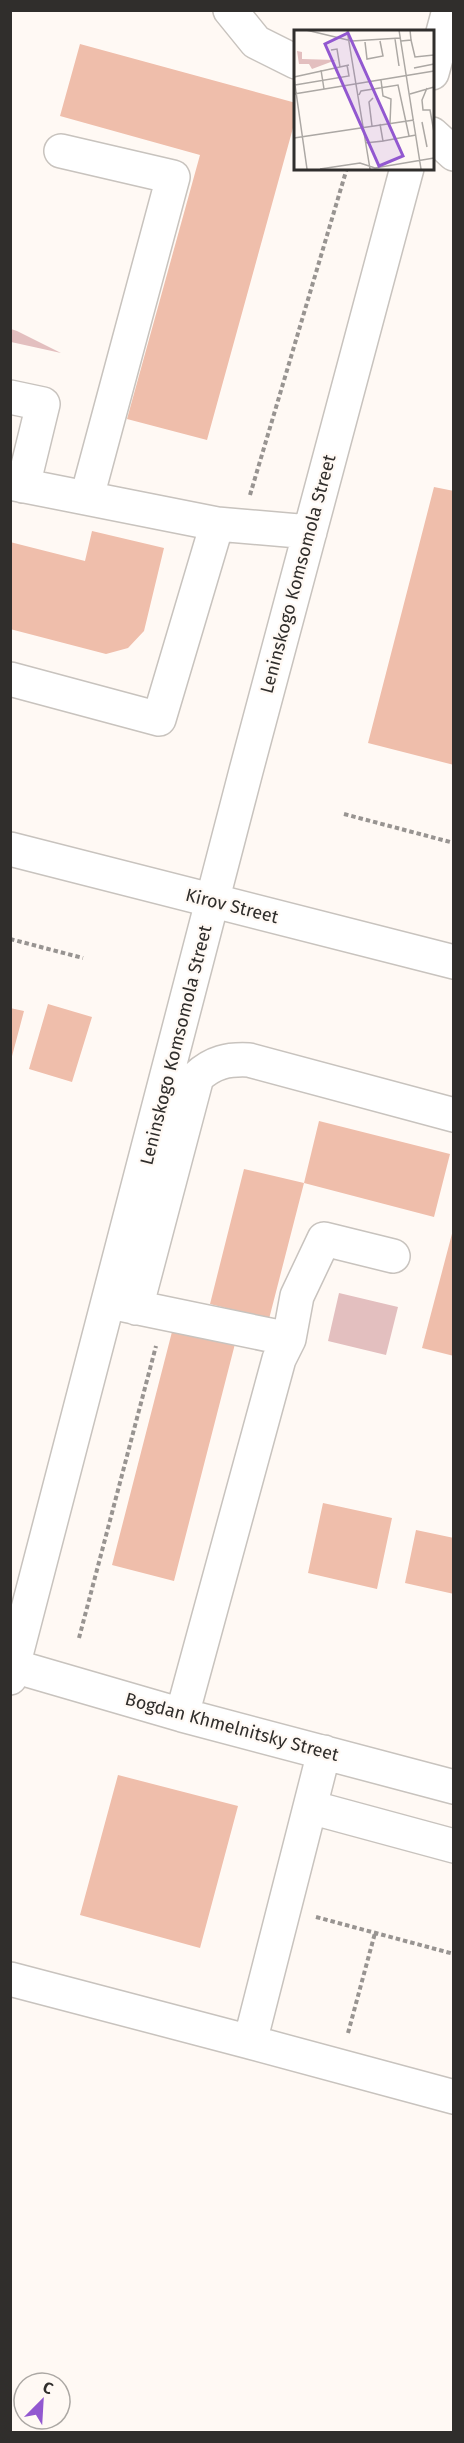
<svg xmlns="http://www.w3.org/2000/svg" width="464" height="2443" font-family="'Fira Sans',sans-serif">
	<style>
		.green { fill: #e3bfbf }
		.building { fill: #efbeab }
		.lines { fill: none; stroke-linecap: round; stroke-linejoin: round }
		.minor-casing { stroke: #c8c3be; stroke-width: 36 }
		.major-casing { stroke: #c8c3be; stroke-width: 36 }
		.path { stroke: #989491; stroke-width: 4; stroke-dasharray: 4.5 3; stroke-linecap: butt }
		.minor { stroke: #fff; stroke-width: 33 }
		.major { stroke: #fff; stroke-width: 33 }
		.labels { text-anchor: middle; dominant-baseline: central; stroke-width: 4.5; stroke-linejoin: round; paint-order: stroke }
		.street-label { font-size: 18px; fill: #302e2c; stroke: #fff9f4 }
		.inset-road { fill: none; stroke: #aca8a4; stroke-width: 1.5 }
		.view { fill: #9258d0; fill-opacity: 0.15; stroke: #9258d0; stroke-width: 3 }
		.inset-edge { fill: none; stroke: #302e2c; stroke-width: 3 }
	</style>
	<rect width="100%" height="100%" fill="#fff9f4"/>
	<!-- green -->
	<path class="green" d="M11,329L17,331L61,353L11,342Z
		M339,1293L398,1307L386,1355L328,1341Z"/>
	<!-- building -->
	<path class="building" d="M80,44L296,103V117L207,440L127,419L200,155L60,116Z
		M434,487L454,491V765L368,743Z
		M92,531L164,548L144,631L128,648L106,654L10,629V542L85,561Z
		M48,1004L92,1017L72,1082L29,1069Z
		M10,1008L24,1011L11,1060H10Z
		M319,1121L450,1154L434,1217L304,1183Z
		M244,1169L304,1183L269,1319L210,1304Z
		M454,1226V1356L422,1348Z
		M174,1324L236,1340L174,1581L112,1565Z
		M323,1503L392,1518L377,1589L308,1573Z
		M416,1530L454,1538V1594L405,1583Z
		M118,1775L238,1806L200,1948L80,1915Z"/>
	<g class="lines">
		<!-- minor casing -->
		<g class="minor-casing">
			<path id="minor" d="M230,10L256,42L296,62
				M432,73L449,10
				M432,134L454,154
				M61,151L173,177L87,497
				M10,397L43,404L23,486
				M10,483L217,524L310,532
				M10,679L159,719L217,524
				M115,1303L289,1339
				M136,1308L197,1077C213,1062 228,1059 249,1060L454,1115
				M10,1665L182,1715L454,1787
				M10,1678L246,771L407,168
				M182,1715L279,1359L289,1339L297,1296L324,1239L393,1256
				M310,1807L454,1846
				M10,1979L250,2042L324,1752
				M250,2042L454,2097"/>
		</g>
		<!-- major casing -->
		<g class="major-casing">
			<path id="major" d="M10,849L454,962"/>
		</g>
		<!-- path -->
		<path class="path" d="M250,495L347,168
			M344,814L454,843
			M10,939L83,958
			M79,1638L156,1346
			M316,1917L454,1954
			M348,2033L375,1933"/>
		<!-- minor -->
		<use href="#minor" class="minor"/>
		<!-- major -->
		<use href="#major" class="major"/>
	</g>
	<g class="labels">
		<!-- street labels -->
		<g class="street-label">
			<text transform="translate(298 574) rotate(-75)">Leninskogo Komsomola Street</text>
			<text transform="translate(232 906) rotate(14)">Kirov Street</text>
			<text transform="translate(176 1045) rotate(-76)">Leninskogo Komsomola Street</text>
			<text transform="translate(232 1727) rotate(15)">Bogdan Khmelnitsky Street</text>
		</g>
	</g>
	<!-- overview -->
	<g transform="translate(294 30)">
		<rect width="140" height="140" fill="#fff9f4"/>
		<path d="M3,21L8,22V29L42,30L18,39L15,34H5Z" fill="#e3bfbf"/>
		<path class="inset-road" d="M12,0L58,11L106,8M53,0L76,139M105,0L127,139M101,9L105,36M117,10L121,27L140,25M107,11L117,10L116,0M71,12L73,29L89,26L86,11M37,20L43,19L46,37M0,26V46M120,38L140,34M27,40L30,59M0,47L55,35M0,48L13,139M87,50L89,66L97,69L96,93M1,55L55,46L53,35M133,58L128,70L129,80H136L140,102M0,64L140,41M116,64L140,57M65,65L67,61L104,55L115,106M128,92L133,117M78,96L75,72L79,68M0,108L120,90M89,111L122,105M71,113L89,111L86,94M26,139L66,133L81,138L140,128"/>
		<path class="view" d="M54,3L109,126L85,136L31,14Z"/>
		<rect width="140" height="140" class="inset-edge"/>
	</g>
	<!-- border -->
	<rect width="464" height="2443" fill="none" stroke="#302e2c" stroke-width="24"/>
	<!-- north arrow -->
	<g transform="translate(42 2401) rotate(24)"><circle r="28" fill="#fff9f4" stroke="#aca8a4" stroke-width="1.5"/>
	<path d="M0-4.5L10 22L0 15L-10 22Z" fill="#9258d0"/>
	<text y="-9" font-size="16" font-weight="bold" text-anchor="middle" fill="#302e2c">С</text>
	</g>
</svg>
